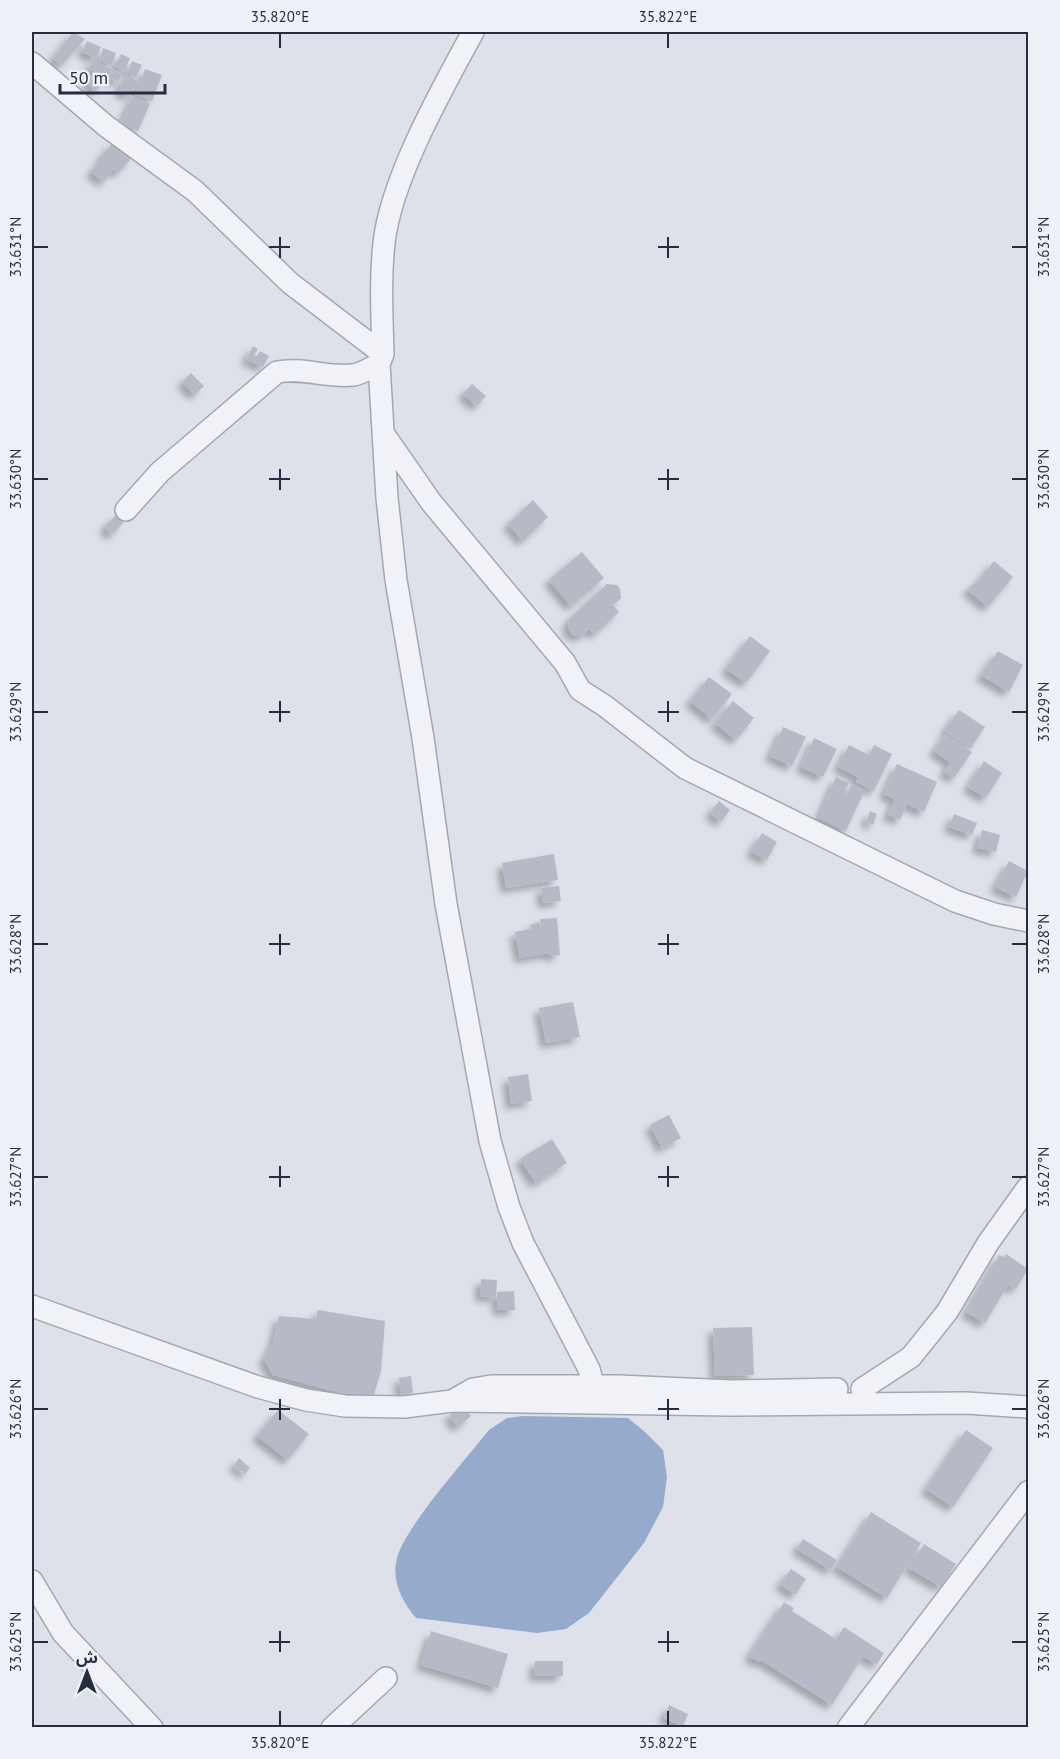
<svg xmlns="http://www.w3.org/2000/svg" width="1060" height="1759" font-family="'PT Sans','Noto Sans Arabic',sans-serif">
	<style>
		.water { fill: #96abcb }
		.building { fill: #b5bac6; filter: url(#shadow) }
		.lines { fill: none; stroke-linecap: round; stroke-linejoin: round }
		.minor-casing { stroke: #a3a7b3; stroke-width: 24 }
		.minor { stroke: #f1f2f7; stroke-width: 21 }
		.ticks { fill: none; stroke: #262d40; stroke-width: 2 }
		.neatline { fill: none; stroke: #262d40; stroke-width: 2 }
		.ticks-label { font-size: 15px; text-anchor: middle; fill: #262d40 }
	</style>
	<defs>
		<filter id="shadow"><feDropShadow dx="-5.5" dy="5.5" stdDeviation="3" flood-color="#0004"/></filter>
	</defs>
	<rect width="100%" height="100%" fill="#dee1e9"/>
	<!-- water -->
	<path class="water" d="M523,1416L628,1418L645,1432L663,1450L667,1477L663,1507L644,1543L589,1613L566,1629L537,1633L416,1618C402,1602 391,1580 397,1558C405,1527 467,1458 489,1430L507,1418Z"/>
	<!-- building -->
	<path class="building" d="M73,32L85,39L62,65L53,58Z
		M87,41L101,47L96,58L82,52Z
		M103,48L116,53L112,65L99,61Z
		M121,54L130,58L125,71L115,67Z
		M93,60L122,74L118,82L89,68Z
		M132,61L142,65L136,77L127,73Z
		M145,69L162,75L152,101L135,95Z
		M95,71L106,79L96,91L86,83Z
		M126,75L138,81L130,96L119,91Z
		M133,96L150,104L138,131L121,123Z
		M113,142L132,158L118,173L100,158Z
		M100,160L113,170L104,182L91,172Z
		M253,346L258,349L254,355L257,356L260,351L269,356L263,367L246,359Z
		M191,373L204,386L195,395L182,382Z
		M472,384L486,396L477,406L463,394Z
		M533,500L548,517L523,541L508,524Z
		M116,515L124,522L112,535L104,527Z
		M582,552L604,578L571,606L549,580Z
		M994,561L1013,577L988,607L969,591V587L976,583Z
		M607,584L617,585L620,589L621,598L613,605L619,612L595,634L589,629L582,636L573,635L568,628L569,619Z
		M750,636L770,651L746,683L726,669Z
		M998,651L1023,665L1009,692L981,675Z
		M709,677L732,694L712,719L690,701Z
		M733,701L754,718L736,740L715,723Z
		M959,710L985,727L970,749L944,731Z
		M783,727L806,737L792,766L770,756Z
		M945,734L972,752L954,778L944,772L950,762L934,751Z
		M814,738L837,749L823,777L801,767Z
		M849,745L869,755L874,745L892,754L874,791L856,782L858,777L838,767Z
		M984,761L1002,773L986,798L968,787Z
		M897,764L937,782L924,812L907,804L900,820L888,815L895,799L884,794Z
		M836,777L849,783L844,793L847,795L852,784L865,790L846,831L819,818Z
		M719,801L730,810L721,822L710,813Z
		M870,811L877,814L873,825L866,822Z
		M954,814L977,823L972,835L949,827Z
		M982,830L1000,835L996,852L977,848Z
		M762,833L777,842L767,860L751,852Z
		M554,854L558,880L506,888L502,863Z
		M1009,861L1028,871L1016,897L995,887Z
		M559,886L561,901L543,903L541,888Z
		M557,918L560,955L550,956L549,953L520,958L515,932L531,929L530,925L539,922L541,928L540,919Z
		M573,1002L580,1037L546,1043L539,1008Z
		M528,1074L532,1101L511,1104L508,1077Z
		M669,1115L681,1138L662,1148L650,1125Z
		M552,1139L567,1163L536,1183L520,1159Z
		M1006,1254L1028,1269L1016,1289L1008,1285L985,1323L966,1312L999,1255L1004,1257Z
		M481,1279L497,1280L496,1297L480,1296Z
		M514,1291L515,1310H498L497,1292Z
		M318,1310L385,1321L381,1371L372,1401L273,1375L264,1359L273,1343L279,1316L315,1319Z
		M752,1327L754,1375L715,1376L713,1328Z
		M411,1376L413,1393L401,1395L399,1378Z
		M462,1406L471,1416L458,1427L449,1416Z
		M278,1410L309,1434L288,1460L257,1436Z
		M966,1430L993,1448L953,1507L926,1489Z
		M239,1458L250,1468L245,1474L234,1465Z
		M871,1512L921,1543L887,1598L837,1567Z
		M803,1539L837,1560L831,1570L797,1549Z
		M924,1544L956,1564L941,1587L909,1568Z
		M791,1569L806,1579L795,1595L780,1584Z
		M784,1602L794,1608L792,1611L836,1639L844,1627L884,1653L877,1664L863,1656L832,1705L761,1660L759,1662L749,1656Z
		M431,1631L508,1654L498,1688L421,1665Z
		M535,1661H563V1676H534Z
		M669,1705L688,1714L683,1726L664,1718Z"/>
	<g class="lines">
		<!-- minor casing -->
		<g class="minor-casing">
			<path id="minor" d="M473,32C442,89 391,179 384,243C380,280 382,317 383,354L379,364L387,498L396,580L423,738L446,904L490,1141L509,1207L523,1243L589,1369L598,1402
				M32,63L106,126L195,191L290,283L383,354
				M383,433L431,502L565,663L580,690L605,706L685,768L955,901L994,914L1028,921
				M126,510L160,472L277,372C303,367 327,378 353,375C361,374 370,368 379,364
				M32,1306L258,1387L306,1400L345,1406L404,1407L452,1401L731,1405L966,1403L1028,1407
				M862,1389L911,1357L947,1312L988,1243L1028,1187
				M452,1401L473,1389L491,1386H619L731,1391L837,1389
				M32,1581L63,1633L152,1728
				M332,1728L386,1678
				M848,1728L1028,1492"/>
		</g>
		<!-- minor -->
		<use href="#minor" class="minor"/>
	</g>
	<!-- ticks -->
	<path class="ticks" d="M280,33V48M668,33V48M280,237V258M668,237V258M33,247H48M269,247H290M658,247H679M1012,247H1027M280,469V490M668,469V490M33,479H48M269,479H290M658,479H679M1012,479H1027M280,701V722M668,701V722M33,712H48M269,712H290M658,712H679M1012,712H1027M280,934V955M668,934V955M33,944H48M269,944H290M658,944H679M1012,944H1027M280,1166V1187M668,1166V1187M33,1177H48M269,1177H290M658,1177H679M1012,1177H1027M280,1399V1420M668,1399V1420M33,1409H48M269,1409H290M658,1409H679M1012,1409H1027M280,1631V1652M668,1631V1652M33,1642H48M269,1642H290M658,1642H679M1012,1642H1027M280,1711V1726M668,1711V1726"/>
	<!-- border -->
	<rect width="1060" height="1759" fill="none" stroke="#edf0f6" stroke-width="66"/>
	<!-- north arrow -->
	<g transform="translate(87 1672)" stroke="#edf0f6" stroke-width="4.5" paint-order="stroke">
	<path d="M0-4.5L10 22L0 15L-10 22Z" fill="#262d40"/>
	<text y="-9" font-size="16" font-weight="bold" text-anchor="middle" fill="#262d40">ش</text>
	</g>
	<!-- scale -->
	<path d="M60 84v9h105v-9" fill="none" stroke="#262d40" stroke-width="3"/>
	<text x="69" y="84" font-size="18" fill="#262d40" stroke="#edf0f6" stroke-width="4.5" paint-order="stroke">50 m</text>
	<rect x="33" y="33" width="994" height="1693" class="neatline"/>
	<g class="ticks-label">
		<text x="280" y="22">35.820°E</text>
		<text x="668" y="22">35.822°E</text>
		<text transform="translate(16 247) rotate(-90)" y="5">33.631°N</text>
		<text transform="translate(1044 247) rotate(-90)" y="5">33.631°N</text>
		<text transform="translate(16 479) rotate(-90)" y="5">33.630°N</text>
		<text transform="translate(1044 479) rotate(-90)" y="5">33.630°N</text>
		<text transform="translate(16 712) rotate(-90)" y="5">33.629°N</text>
		<text transform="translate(1044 712) rotate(-90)" y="5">33.629°N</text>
		<text transform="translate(16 944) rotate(-90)" y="5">33.628°N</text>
		<text transform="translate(1044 944) rotate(-90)" y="5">33.628°N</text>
		<text transform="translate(16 1177) rotate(-90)" y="5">33.627°N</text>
		<text transform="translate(1044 1177) rotate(-90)" y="5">33.627°N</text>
		<text transform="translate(16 1409) rotate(-90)" y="5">33.626°N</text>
		<text transform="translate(1044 1409) rotate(-90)" y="5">33.626°N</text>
		<text transform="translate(16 1642) rotate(-90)" y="5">33.625°N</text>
		<text transform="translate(1044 1642) rotate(-90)" y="5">33.625°N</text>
		<text x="280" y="1748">35.820°E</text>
		<text x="668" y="1748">35.822°E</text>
	</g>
</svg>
